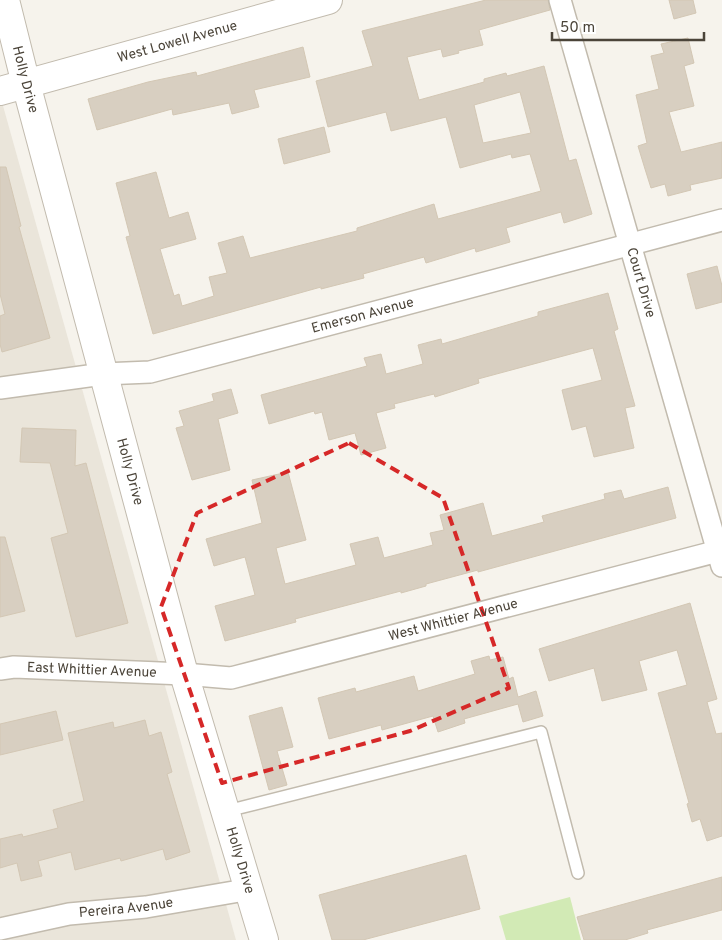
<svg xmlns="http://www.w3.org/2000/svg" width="722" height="940" font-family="Overpass,sans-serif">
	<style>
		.residential { fill: #eae5da }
		.green { fill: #d2eab5 }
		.building { fill: #d8cfc1; stroke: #d3c7b4; fill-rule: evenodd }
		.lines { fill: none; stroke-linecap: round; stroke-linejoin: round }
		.service-casing { stroke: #c2bbae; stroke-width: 14 }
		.minor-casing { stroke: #c2bbae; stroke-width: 24 }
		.tertiary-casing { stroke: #c2bbae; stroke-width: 30 }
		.service { stroke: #fff; stroke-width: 11 }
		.minor { stroke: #fff; stroke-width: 21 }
		.tertiary { stroke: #fff; stroke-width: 28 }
		.marked { fill: none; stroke: #d62828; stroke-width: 4; stroke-dasharray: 10 6; stroke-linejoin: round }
		.labels { text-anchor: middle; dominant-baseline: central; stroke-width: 5; stroke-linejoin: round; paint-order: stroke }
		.street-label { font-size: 14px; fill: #4b4439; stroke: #fff }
	</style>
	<rect width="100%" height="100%" fill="#f6f3ec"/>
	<!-- residential -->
	<path class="residential" d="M0,95L236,940H0Z"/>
	<!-- green -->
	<path class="green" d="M570,897L581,940H506L499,916Z"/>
	<!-- building -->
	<path class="building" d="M486,0H548L550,10L479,30L483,45L458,51L459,53L443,57L441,49L407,57L419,100L484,82V79L506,73L507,76L544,66L569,161L576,159L592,214L564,223L561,212L506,228L510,242L476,252L475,248L426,263L424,257L363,274L364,278L321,289V287L153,334L126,237L130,236L116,183L156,172L169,218L188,212L196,239L160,249L174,296L179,294L182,306L214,296L209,277L227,273L218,243L243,236L250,258L357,231V228L434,204L438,219L541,191L530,154L512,158L511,154L460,168L446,117L391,131L386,112L328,127L316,81L373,66L362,31ZM520,92L531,133L483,143L474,105Z
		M669,0H693L696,13L674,19Z
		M688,38L694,63L684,66L694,106L669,112L681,152L722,142V178L690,185L691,190L668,196L665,184L651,188L645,169L638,146L647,143L636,95L659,89L651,56L664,53L661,44Z
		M303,47L310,77L254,90L259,107L232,114L229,103L173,115L172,109L97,130L88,99L148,82L196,72L197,76Z
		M324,127L330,152L284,164L278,139Z
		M0,167H6L21,226L19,227L50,338L2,352L0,344V316L5,314L0,294Z
		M717,266L722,286V302L696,309L687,274Z
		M608,293L618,329L614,331L635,406L625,408L634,448L594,457L586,426L572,430L562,390L602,380L593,348L478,379L479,383L435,397L434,394L394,404L395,408L376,413L386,448L361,455L355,433L329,440L322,412L315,414L314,411L269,424L261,395L367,366L364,358L381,354L386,374L423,364L418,345L441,339L442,344L538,316V312Z
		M231,389L238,413L218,419L230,470L192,480L176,428L184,426L179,411L214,401L212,394Z
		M22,428L76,430L75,466L86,463L128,623L76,637L51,538L68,533L50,463L20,462Z
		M288,472L306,540L276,548L285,584L356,565L350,544L378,537L384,558L433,545L430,533L444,530L440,515L483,503L492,536L544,522L542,516L605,499L604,494L621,490L624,499L668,487L676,518L478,572V570L426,584V586L401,593V591L295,619L296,622L225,641L215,606L255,595L245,557L214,566L206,539L262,523L252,480Z
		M0,537H5L25,611L0,617Z
		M690,603L717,699L707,702L716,734L722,733V836L707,841L700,819L692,822L687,804L689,803L658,693L687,685L677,650L639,661L647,690L602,701L594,668L549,681L539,649Z
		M489,656L490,660L503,657L509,679L513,677L518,697L536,691L543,716L523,722L518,704L464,719L465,723L438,732L433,716L382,730L381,725L329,739L318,698L355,688L356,692L414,676L418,691L475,674L471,661Z
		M282,707L293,747L277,751L287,785L269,790L249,716Z
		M56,711L63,740L0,755V724Z
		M145,720L149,736L161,732L172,772L167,774L190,852L166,860L163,849L121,861L120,858L75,870L71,852L38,861L42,876L21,881L17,863L0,868V839L22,834L23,837L58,828L53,810L84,801L68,733L113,722L114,728Z
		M466,855L480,909L363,940H332L319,895Z
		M722,877V910L647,930L648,933L625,940H584L577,917Z"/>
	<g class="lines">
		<!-- service casing -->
		<g class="service-casing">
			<path id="service" d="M227,811L541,732L578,873"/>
		</g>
		<!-- minor casing -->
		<g class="minor-casing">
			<g id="minor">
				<path id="s1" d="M560,0L722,566"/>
				<path id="s2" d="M0,388L103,374L150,372L722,220"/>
				<path id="s3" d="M0,669L14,667L184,674L231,678L722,550"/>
				<path id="s4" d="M0,929L69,914L146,907L251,889"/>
			</g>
		</g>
		<!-- tertiary casing -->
		<g class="tertiary-casing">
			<g id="tertiary">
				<path id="s5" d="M5,0L26,84L184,674L264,940"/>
				<path id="s6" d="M0,91L328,0"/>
			</g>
		</g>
		<!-- service -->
		<use href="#service" class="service"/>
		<!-- minor -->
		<use href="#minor" class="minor"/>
		<!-- tertiary -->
		<use href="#tertiary" class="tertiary"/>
	</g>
	<!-- marked area -->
	<path class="marked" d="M349,443L443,498L509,688L410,731L222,783L161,607L197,513Z"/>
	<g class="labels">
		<!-- street labels -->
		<g class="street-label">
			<text stroke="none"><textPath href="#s6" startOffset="184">West Lowell Avenue</textPath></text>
			<text stroke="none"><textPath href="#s5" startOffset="82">Holly Drive</textPath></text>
			<text stroke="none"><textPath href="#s1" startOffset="294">Court Drive</textPath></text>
			<text stroke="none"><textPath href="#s2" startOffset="371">Emerson Avenue</textPath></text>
			<text stroke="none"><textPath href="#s5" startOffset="488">Holly Drive</textPath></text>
			<text stroke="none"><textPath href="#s3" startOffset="461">West Whittier Avenue</textPath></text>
			<text stroke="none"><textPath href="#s3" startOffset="92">East Whittier Avenue</textPath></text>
			<text stroke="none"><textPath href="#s5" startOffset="892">Holly Drive</textPath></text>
			<text stroke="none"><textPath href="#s4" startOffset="128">Pereira Avenue</textPath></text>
		</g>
	</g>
	<!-- scale -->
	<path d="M552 32v8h152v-8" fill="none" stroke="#4b4439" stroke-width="2.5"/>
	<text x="560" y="32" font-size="15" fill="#4b4439" stroke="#ffffff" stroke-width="4" paint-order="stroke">50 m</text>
</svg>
